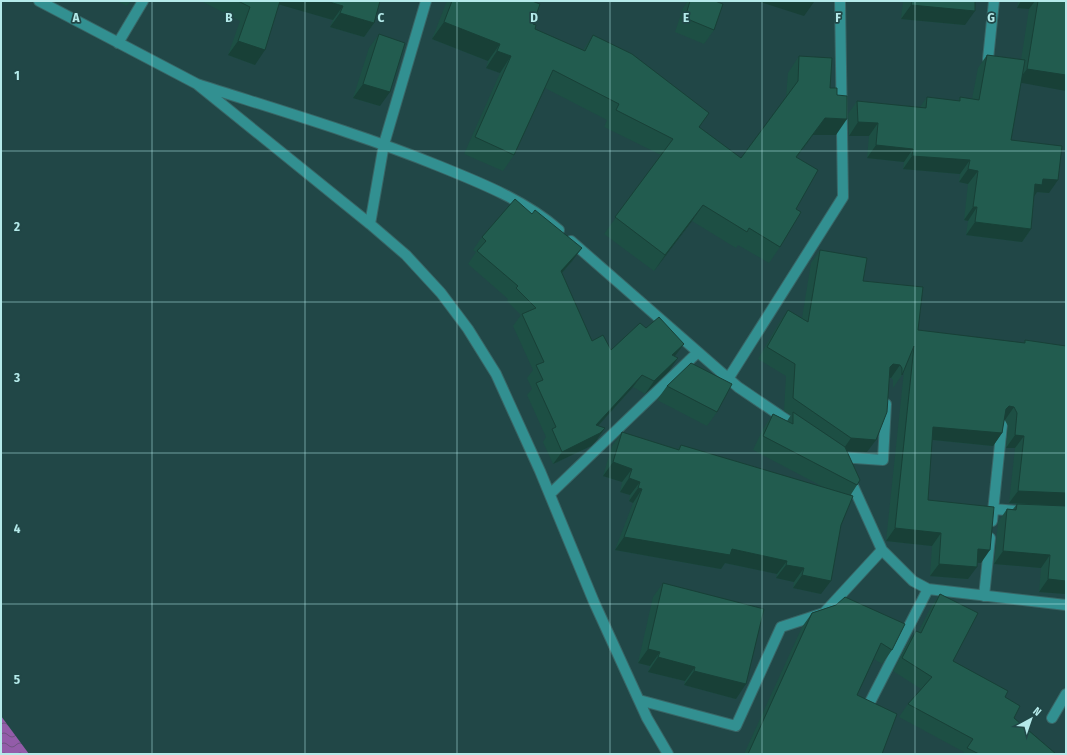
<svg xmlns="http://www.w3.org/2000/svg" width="1067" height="755" font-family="'Fira Sans Condensed',sans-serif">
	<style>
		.water { fill: url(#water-waves) }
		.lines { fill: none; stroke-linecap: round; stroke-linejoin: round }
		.minor-casing { stroke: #386666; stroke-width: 12 }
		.minor { stroke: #329091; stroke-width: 10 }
		.wall { fill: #1d4f44 }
		.shaded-wall { fill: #184037 }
		.building { fill: #225c4f; stroke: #184037 }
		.grid { fill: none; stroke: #b5eaea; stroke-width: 1; stroke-opacity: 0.55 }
		.grid-label { font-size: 13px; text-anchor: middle; font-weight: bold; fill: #b5eaea; stroke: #214747; stroke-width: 3.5; stroke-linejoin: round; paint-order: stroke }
	</style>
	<defs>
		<pattern id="water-waves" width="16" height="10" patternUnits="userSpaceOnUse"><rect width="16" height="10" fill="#935ca9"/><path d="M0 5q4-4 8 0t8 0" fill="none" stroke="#6e5381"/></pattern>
	</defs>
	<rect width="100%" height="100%" fill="#214747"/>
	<!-- water -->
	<path class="water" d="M1,716L29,754H1Z"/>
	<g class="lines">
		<!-- minor casing -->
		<g class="minor-casing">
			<path id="minor" d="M39,1L197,84L370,224L406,255L441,293L468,329L496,374L540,471L594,602L647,718L668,754
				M118,43L143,1
				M988,59L994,1
				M197,84C278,110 360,134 439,166C481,183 524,200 559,230
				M370,224L384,144L426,1
				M571,241L738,387L797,427
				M728,379L843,197L840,1
				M840,457L883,460L886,404
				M849,477L882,550L913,581L928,589L1066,605
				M550,494L698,352
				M993,509L1019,511
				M992,521L1002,425
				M984,596L990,538
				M639,700L736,726L781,627L824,613L882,550
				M866,710L928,589
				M1052,718L1066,694"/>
		</g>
		<!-- minor -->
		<use href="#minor" class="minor"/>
	</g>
	<!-- wall -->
	<path class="wall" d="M117,1H131L127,6Z
		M201,1H380L374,23L364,37L330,27L333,20L279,4L255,65L228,55L240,21Z
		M447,1H532L533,24L535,29L583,50L593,35L699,127L741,158L786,97L788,73L799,56L830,88L836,135H813L797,157L796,209L780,247L769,263L738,245L736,248L692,221L654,271L604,234L661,155L604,127L607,120L545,88L514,155L503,171L464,154L500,73L486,68L488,61L432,39Z
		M688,1H715L714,30L704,44L675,32L683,8Z
		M903,1H975L965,25L901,19Z
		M1018,1H1066L1021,83L1011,140L1049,193L1037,192L1034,196L1031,229L1022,242L966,235L968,221L964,220L968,184L959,182L960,174L903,169L904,162L867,158L869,136H849L848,114L857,101L920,107L927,97L958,101L960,97L972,99L978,68L987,55L1021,60L1029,9L1017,8Z
		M379,34L380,106L353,98L369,48Z
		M482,237L573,260L562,273L592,341L611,350L646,328L675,357L669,371L645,394L633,387L598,426L605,428L596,441L591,446L553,464L543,442L546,437L527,395L532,389L527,378L533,370L513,326L521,315L507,301L508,299L468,264L476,252L473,250Z
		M820,250L863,281L918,330L1023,343L1025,340L1066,594L1039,592L1041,568L994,564L998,522L1007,509H1013L1017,504L1009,503L1015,448H1006L1008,426L1005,420L1004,419L1002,433L993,446L932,440L928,500L981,563L977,562L968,579L930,576L932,546L886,541L904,371L902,375L893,388V380L891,378H890L867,452L846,451L857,485L850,496L841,525L821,594L793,588L794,582L776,578L777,574L725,563L721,569L615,550L633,503L629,501L630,495L620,492L622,482L603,476L612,446L622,432L678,449L681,445L827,489L753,450L763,429L773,414L787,421L791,415L784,411L786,376L758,359L779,323L788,310L802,318L811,263Z
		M667,386L717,412L707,426L657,400Z
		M663,583L736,699L684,685L685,681L648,672L650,666L638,663L653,597Z
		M940,594L953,661L1005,697L1014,718L1056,754H962L964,752L899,717L908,704L921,689L893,671L907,644L916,631L918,632L931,607Z
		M836,605L892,650L882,664L874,659L857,695L882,754H744L802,627L812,613Z"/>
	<!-- shaded-wall -->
	<path class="shaded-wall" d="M275,1H326L343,6L333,20L274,3Z
		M757,1H811L814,2L804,16Z
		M1021,1H1035L1029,9L1017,8Z
		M911,5L975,11L965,25L901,19Z
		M340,13L374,23L364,37L330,27Z
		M444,22L500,44L488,61L432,39Z
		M238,41L265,50L255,65L228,55Z
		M497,51L511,56L500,73L486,68Z
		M1027,69L1066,75V91L1017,82Z
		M363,84L390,92L380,106L353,98Z
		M825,118L847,119L836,135H813L785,173Z
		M858,122L878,123L869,136H849Z
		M876,145L913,149L904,162L867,158Z
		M912,156L970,160L960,174L903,169Z
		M968,169L978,171L968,184L959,182Z
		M1043,179L1058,180L1049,193L1037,192L1033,198L1035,184Z
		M703,205L692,221L654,271L665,255Z
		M973,207H977L968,221L964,220Z
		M975,222L1031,229L1022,242L966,235Z
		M582,248L573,260L552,284L561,271Z
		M684,344L675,356L672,355Z
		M678,358L669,371L645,394L654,381Z
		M893,364L900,365L891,378L884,377L890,367Z
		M642,375L633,387L587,438L596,425Z
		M1009,406L1014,407L1005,420L1000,419L1006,409Z
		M933,427L1002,433L993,446L924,439Z
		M605,428L596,441L591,446L553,464L562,452Z
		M1015,435L1024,436L1015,448H1006Z
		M851,438L876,440L867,452L842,451Z
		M613,462L632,469L622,482L603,476Z
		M629,478L640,482L630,495L620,492Z
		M638,488L642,489L633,503L629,501Z
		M1018,491L1066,493V506L1009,503Z
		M895,528L941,533L932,546L886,541Z
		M624,537L732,549L787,561L777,574L725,563L721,569L615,550Z
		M978,549L990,550L981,563L969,562Z
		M1003,551L1050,555L1041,568L994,564Z
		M939,564L977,567L968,579L930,576Z
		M786,565L804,568L794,582L776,578Z
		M802,575L831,581L821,594L793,588Z
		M1048,579L1066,581V594L1039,592Z
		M648,649L660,652L650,666L638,663Z
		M658,657L695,667L685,681L648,672Z
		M694,671L746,684L736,699L684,685Z"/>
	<!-- building -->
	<path class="building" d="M238,1H280L265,50L238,41L250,7Z
		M326,1H380L374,23L340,13L343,6Z
		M452,1H532L540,4L533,24L536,25L535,29L585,51L593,35L632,54L709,113L699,127L741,158L798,81L799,56L832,58L830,88H837V95L847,96V119L825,118L796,157L818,170L796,209L801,212L780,247L749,228L747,232L703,205L665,255L615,217L673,139L616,110L619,104L553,70L514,155L475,137L511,56L497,51L500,44L444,22Z
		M690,1H715L723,4L714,30L685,18Z
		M912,1H975V11L911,5Z
		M1038,1H1066V75L1027,69Z
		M379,34L405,43L390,92L363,84Z
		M987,55L1025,60L1011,140L1062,146L1058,180L1043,179L1042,185L1035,184L1031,229L975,222L977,207H973L978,171L968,169L970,160L912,156L913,149L876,145L878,123L858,122L857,101L926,108L927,97L960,101V97L979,100Z
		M515,199L532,214L535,210L582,248L561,271L592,341L603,335L611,350L640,323L646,328L659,317L684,344L672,355L678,358L654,381L642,375L596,425L605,428L600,433L562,452L552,429L556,427L536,383L543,380L536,365L544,362L522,314L536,308L516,288L518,286L477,251L486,241L482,237Z
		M820,250L867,258L863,281L923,287L918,330L1025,343V340L1066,346V493L1018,491L1024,436L1015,435L1017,413L1014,407L1009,406L1006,409L1002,433L933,427L928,500L994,507L990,550L978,549L977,567L939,564L941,533L895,528L914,346L902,375V368L900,365L893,364L890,367L887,412L876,440L851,438L793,398L795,364L767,347L788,310L808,322Z
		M691,363L732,384L717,412L667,386Z
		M793,412L845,447L860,480L857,485L763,436L773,414L793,424Z
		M622,432L679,450L681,445L853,496L841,525L831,581L802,575L804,568L786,565L787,561L732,549L730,555L624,537L642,489L638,488L640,482L629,478L632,469L613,462Z
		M1017,504L1066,506V581L1048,579L1050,555L1003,551L1007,509L1016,510Z
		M663,583L764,609L746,684L694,671L695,667L658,657L660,652L648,649Z
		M940,594L978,613L953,661L1008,691L1005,697L1020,706L1014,718L1056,754H979L967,748L973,739L908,704L932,677L902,658L916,631L921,633Z
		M845,597L905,624L892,650L881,643L857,695L897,714L882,754H748L812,613L836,605Z"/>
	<!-- grid -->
	<path class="grid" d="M152,1V754M305,1V754M457,1V754M610,1V754M762,1V754M915,1V754M1,151H1066M1,302H1066M1,453H1066M1,604H1066"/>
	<g class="grid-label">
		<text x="76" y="22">A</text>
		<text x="229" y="22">B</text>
		<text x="381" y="22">C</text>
		<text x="534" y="22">D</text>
		<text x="686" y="22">E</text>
		<text x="838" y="22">F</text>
		<text x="991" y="22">G</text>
		<text x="17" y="80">1</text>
		<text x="17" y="231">2</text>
		<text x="17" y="382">3</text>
		<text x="17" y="533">4</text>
		<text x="17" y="684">5</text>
	</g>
	<!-- border -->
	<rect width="1067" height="755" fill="none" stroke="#b5eaea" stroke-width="4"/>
	<!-- north arrow -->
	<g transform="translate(1031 719) rotate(40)" stroke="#214747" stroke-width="3" paint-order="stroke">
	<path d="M0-3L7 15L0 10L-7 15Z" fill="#b5eaea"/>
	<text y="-6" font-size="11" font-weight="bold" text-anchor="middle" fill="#b5eaea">N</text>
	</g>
</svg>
